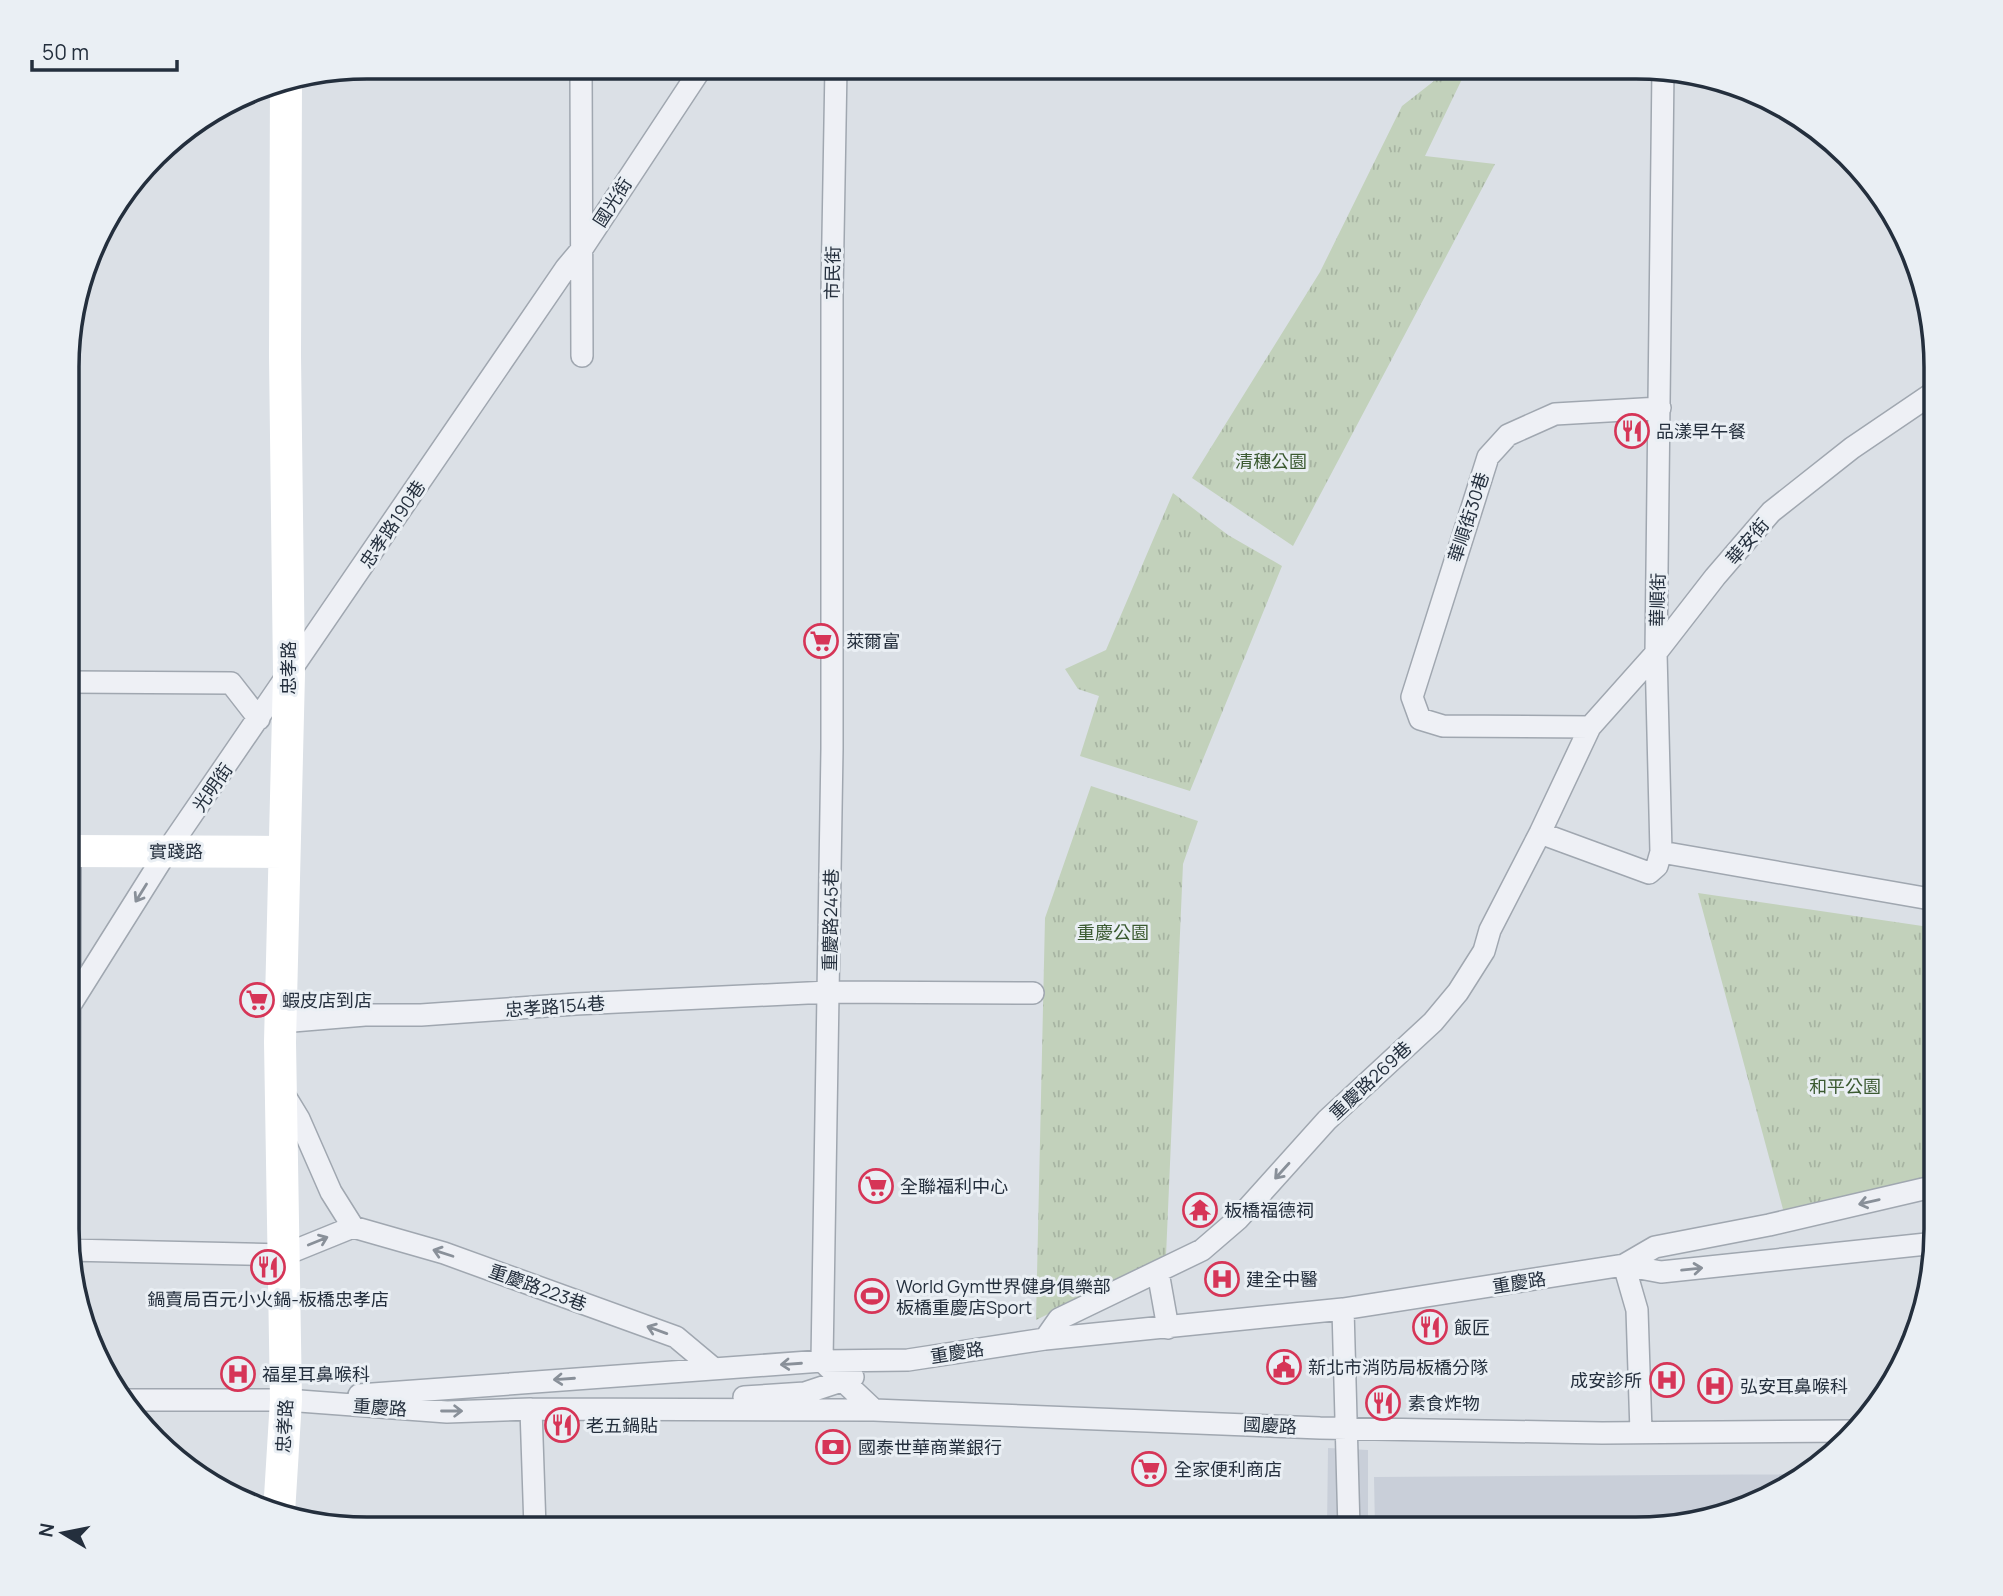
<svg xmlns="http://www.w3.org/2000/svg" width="2003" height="1596" font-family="Manrope,'Noto Sans TC',sans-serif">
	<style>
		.built { fill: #c9cfd9 }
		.park { fill: url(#park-tufts) }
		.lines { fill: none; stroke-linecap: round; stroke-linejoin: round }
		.street-casing { stroke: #a0a7b0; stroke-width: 24 }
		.street { stroke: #eef0f5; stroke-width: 21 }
		.secondary { stroke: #fff; stroke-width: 32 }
		.oneway { stroke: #899099 }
		.labels { text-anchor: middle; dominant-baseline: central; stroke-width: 6; stroke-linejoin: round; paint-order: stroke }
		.street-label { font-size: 18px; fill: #242f3d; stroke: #eaeff4 }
		.poi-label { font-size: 18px; fill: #242f3d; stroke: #eaeff4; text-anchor: start }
		.park-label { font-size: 18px; fill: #3b5a31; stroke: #eaeff4 }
		.rim { fill: none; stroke: #242f3d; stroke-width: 3.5 }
	</style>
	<defs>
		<pattern id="park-tufts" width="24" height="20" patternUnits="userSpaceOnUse" patternTransform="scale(1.75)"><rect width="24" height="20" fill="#c2d1bb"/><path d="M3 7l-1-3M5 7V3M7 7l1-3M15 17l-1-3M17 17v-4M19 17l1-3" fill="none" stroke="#a7b4a2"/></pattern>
	</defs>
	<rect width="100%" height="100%" fill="#dbe0e6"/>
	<!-- built -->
	<path class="built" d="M1328,1448L1368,1450V1529H1327Z
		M1798,1474L1752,1507L1637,1529H1375L1374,1477Z"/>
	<!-- park -->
	<path class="park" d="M1452,67L1462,79L1425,156L1495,164L1293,546L1192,478L1320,272L1402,106Z
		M1173,493L1228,535L1282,566L1190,791L1080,756L1099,696L1078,689L1065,669L1106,650Z
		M1091,786L1198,821L1183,864L1166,1256L1036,1320L1045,918Z
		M1698,893L1936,928V1178L1784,1213Z"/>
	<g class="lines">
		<!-- street casing -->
		<g class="street-casing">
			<path id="street" d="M581,67L582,356
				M836,67L832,293V749L822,1361L874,1410
				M68,682L231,683L259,719
				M1590,727L1443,726L1420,719L1412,697L1488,457L1508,435L1555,414L1660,408
				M1540,833L1649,873L1657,866L1661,852L1656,653L1663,69
				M1661,852L1936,900
				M69,1007L167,851L566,268L582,249L702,67
				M281,1022L365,1015H421L576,1004L828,992L1033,993
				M282,1091L299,1119L331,1192L353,1227L444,1253L676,1337L713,1368
				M69,1250L284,1255L353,1227
				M69,1258L70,851
				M1624,1265L1655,1247L1769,1225L1936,1186
				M1624,1265L1637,1310L1641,1432
				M1158,1272L1168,1328
				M1343,1309L1349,1529
				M1045,1339L1059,1319L1202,1250L1238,1219L1327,1120L1433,1022L1458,992L1484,951L1490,930L1540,833L1590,727L1656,653L1715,577L1771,512L1852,448L1936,391
				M359,1395L822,1361L908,1360L1045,1339L1343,1309L1624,1265L1661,1272L1936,1243
				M744,1397L805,1393L853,1377
				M127,1400H286L447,1412L531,1409L874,1410L1320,1428L1602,1433L1856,1431
				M535,1528L581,1529
				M525,1529L535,1528L531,1409"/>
		</g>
		<!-- street -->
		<use href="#street" class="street"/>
		<!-- secondary -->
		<path class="secondary" d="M68,851L283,852
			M279,1513L286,1400L280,1042L289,674L285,356L286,80"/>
	</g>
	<!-- one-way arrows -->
	<defs><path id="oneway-shaft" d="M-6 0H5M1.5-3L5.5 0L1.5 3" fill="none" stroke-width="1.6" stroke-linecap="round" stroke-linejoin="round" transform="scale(1.75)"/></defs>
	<g class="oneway">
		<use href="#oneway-shaft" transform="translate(141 893) rotate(122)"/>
		<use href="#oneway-shaft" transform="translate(1282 1171) rotate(132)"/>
		<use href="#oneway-shaft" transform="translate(1869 1202) rotate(167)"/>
		<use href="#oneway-shaft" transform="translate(318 1241) rotate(-22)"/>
		<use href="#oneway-shaft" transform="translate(443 1253) rotate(-162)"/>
		<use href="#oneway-shaft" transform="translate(1692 1269) rotate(-6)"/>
		<use href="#oneway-shaft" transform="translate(657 1330) rotate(-160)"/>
		<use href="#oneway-shaft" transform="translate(791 1364) rotate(176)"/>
		<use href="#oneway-shaft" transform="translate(564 1379) rotate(176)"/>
		<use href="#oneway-shaft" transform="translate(452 1411)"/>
	</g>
	<!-- icons -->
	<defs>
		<g id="restaurant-ring" transform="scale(1.75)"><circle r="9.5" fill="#eaeff4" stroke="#d63557" stroke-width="1.5"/><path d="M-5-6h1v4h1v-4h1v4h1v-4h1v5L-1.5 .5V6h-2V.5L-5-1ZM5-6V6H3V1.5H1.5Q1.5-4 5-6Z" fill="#d63557"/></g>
		<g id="supermarket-ring" transform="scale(1.75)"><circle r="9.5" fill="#eaeff4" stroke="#d63557" stroke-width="1.5"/><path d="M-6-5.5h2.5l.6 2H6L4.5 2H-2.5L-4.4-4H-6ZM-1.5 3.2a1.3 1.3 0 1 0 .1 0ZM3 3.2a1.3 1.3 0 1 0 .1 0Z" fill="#d63557"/></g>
		<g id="temple-ring" transform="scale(1.75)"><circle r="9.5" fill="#eaeff4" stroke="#d63557" stroke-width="1.5"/><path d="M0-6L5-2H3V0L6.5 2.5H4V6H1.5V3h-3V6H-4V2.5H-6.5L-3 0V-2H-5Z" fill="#d63557"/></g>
		<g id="hospital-ring" transform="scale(1.75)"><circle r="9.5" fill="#eaeff4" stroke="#d63557" stroke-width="1.5"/><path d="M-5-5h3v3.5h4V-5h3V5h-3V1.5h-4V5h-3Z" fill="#d63557"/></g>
		<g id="stadium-ring" transform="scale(1.75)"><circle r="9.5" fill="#eaeff4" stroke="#d63557" stroke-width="1.5"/><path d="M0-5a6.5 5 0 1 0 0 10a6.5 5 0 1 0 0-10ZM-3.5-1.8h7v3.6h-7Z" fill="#d63557"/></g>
		<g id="civic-ring" transform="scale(1.75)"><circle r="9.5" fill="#eaeff4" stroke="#d63557" stroke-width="1.5"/><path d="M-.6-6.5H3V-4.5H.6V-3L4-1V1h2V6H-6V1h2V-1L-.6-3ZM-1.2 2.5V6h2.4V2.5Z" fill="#d63557"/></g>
		<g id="bank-ring" transform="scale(1.75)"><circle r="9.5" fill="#eaeff4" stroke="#d63557" stroke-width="1.5"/><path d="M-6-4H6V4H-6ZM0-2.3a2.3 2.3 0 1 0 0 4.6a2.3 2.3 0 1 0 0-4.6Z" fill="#d63557"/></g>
	</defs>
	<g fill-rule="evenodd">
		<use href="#restaurant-ring" x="1632" y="431"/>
		<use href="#supermarket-ring" x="821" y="641"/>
		<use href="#supermarket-ring" x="257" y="1000"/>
		<use href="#supermarket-ring" x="876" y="1186"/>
		<use href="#temple-ring" x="1200" y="1210"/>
		<use href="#restaurant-ring" x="268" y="1267"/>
		<use href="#hospital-ring" x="1222" y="1279"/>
		<use href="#stadium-ring" x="872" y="1296"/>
		<use href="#restaurant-ring" x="1430" y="1327"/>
		<use href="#civic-ring" x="1284" y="1367"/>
		<use href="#hospital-ring" x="238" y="1374"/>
		<use href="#hospital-ring" x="1667" y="1380"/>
		<use href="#hospital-ring" x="1715" y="1386"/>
		<use href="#restaurant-ring" x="1383" y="1403"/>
		<use href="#restaurant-ring" x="562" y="1425"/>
		<use href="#bank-ring" x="833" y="1447"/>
		<use href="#supermarket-ring" x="1149" y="1469"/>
	</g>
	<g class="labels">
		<!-- street labels -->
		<g class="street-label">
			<text transform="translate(612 202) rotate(-57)">國光街</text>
			<text transform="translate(832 273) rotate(-89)">市民街</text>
			<text transform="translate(1468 517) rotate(-72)">華順街30巷</text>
			<text transform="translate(392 524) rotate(-56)">忠孝路190巷</text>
			<text transform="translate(1747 541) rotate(-49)">華安街</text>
			<text transform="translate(1657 600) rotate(-89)">華順街</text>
			<text transform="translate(288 668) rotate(-90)">忠孝路</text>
			<text transform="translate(212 787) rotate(-55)">光明街</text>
			<text x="176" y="851">實踐路</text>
			<text transform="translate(830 920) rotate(-89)">重慶路245巷</text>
			<text transform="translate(555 1006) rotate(-4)">忠孝路154巷</text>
			<text transform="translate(1370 1080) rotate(-43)">重慶路269巷</text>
			<text transform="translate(1519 1282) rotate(-9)">重慶路</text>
			<text transform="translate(538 1287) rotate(20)">重慶路223巷</text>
			<text transform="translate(957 1352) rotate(-9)">重慶路</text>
			<text transform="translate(380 1407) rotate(4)">重慶路</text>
			<text transform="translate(1270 1425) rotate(3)">國慶路</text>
			<text transform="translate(284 1426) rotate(-87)">忠孝路</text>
		</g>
		<!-- poi labels -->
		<g class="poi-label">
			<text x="1656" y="431">品漾早午餐</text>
			<text x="846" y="641">萊爾富</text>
			<text x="282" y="1000">蝦皮店到店</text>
			<text x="900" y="1186">全聯福利中心</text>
			<text x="1224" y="1210">板橋福德祠</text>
			<text x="1246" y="1279">建全中醫</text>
			<text x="896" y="1286">World Gym世界健身俱樂部<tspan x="896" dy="21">板橋重慶店Sport</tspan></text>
			<text x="268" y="1299" text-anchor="middle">鍋賣局百元小火鍋-板橋忠孝店</text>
			<text x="1454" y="1327">飯匠</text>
			<text x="1308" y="1367">新北市消防局板橋分隊</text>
			<text x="262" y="1374">福星耳鼻喉科</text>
			<text x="1642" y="1380" text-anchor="end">成安診所</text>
			<text x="1740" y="1386">弘安耳鼻喉科</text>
			<text x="1408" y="1403">素食炸物</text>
			<text x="586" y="1425">老五鍋貼</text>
			<text x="858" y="1447">國泰世華商業銀行</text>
			<text x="1174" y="1469">全家便利商店</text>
		</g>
		<!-- park labels -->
		<g class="park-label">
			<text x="1271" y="461">清穗公園</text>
			<text x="1113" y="932">重慶公園</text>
			<text x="1845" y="1086">和平公園</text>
		</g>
	</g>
	<!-- crop -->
	<path d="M0 0H2003V1596H0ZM367 79H1636A288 288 0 0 1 1924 367V1229A288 288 0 0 1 1636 1517H367A288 288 0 0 1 79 1229V367A288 288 0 0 1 367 79Z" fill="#eaeff4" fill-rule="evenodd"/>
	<path class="rim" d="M367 79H1636A288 288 0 0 1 1924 367V1229A288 288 0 0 1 1636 1517H367A288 288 0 0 1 79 1229V367A288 288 0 0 1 367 79Z"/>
	<!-- north arrow -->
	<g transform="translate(63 1533) rotate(280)" stroke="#eaeff4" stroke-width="5" paint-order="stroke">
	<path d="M0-5L12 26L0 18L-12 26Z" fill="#242f3d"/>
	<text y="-10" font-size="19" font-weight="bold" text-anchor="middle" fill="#242f3d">N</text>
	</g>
	<!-- scale -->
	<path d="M32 60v10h145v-10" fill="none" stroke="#242f3d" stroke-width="3.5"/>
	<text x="42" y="60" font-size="21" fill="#242f3d" stroke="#eaeff4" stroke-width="5" paint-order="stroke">50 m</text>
</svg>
